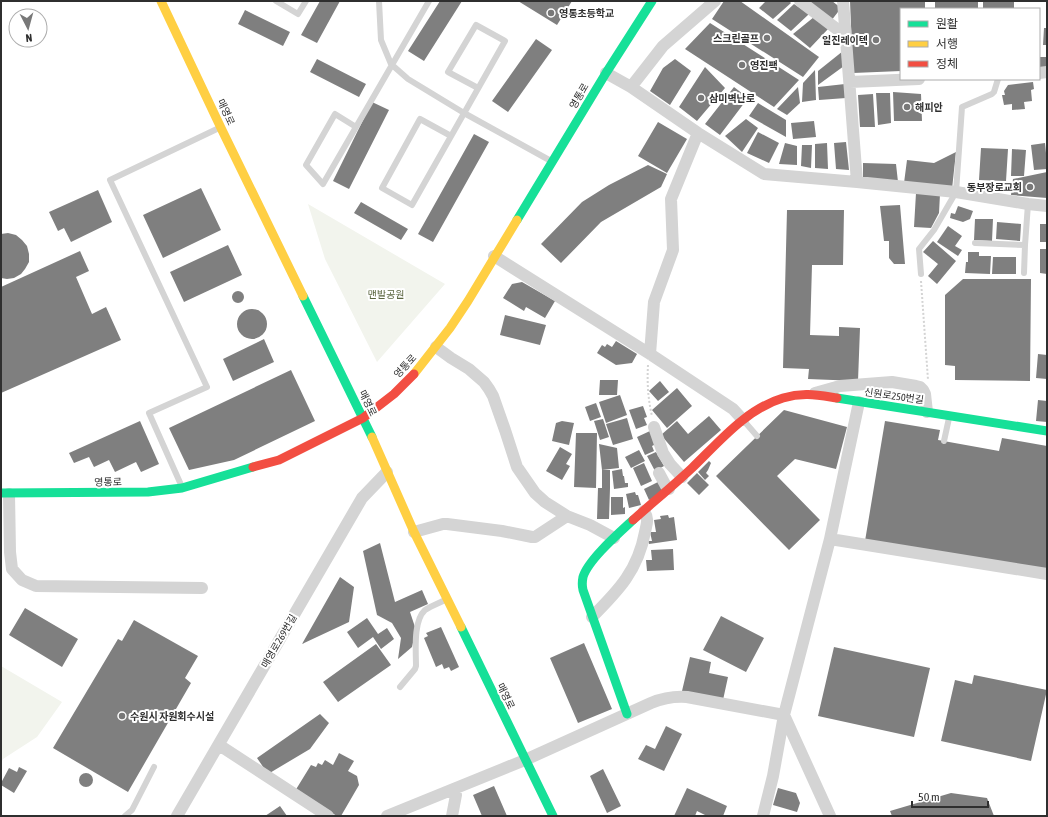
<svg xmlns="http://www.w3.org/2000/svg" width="1048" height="817" font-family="'Asap Condensed','Noto Sans KR',sans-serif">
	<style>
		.green { fill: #f2f4ed }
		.building { fill: #7f7f7f }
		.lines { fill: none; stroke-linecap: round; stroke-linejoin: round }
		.path { stroke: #d4d4d4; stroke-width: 2; stroke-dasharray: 2 2; stroke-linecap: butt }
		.lane { stroke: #d4d4d4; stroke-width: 6 }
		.street { stroke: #d4d4d4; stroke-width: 12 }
		.fast { stroke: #16e098; stroke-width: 9 }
		.slow { stroke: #ffcf43; stroke-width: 9 }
		.jam { stroke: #f24e42; stroke-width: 9 }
		.poi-dot { fill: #787878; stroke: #fff; stroke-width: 1.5 }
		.labels { text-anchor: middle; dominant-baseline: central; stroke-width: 4; stroke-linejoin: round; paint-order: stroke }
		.poi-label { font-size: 10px; font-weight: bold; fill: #2f2f2f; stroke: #fff; text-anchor: start }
		.street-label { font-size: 10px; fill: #2f2f2f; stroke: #fff }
		.park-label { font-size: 10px; fill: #5b6640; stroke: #fff }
	</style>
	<rect width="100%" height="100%" fill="#fff"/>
	<!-- green -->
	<path class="green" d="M308,204L445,284L377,362L325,259Z
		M1,666L62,702L37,737L3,759L1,763Z"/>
	<!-- building -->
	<path class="building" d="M320,1H340L317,43L301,35Z
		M440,1H462L424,61L408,51Z
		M518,1H572L557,25Z
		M724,1H740L819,57L803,77L712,19Z
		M766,1H789L791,3L773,19L759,8Z
		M806,1H832L841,8L831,21Z
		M850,1H925V9H901V71L853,73Z
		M935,1H978V9H935Z
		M983,1H1014V9H983Z
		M794,4L809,14L791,31L777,20Z
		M245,10L290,32L283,46L238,24Z
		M814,17L828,29L810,48L793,34Z
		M710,23L799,80L774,107L685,49Z
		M1044,28H1047V45H1043Z
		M536,39L552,50L508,112L492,101Z
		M843,51L844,66L818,85V71Z
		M1039,57H1047V67L1039,68Z
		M317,59L366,84L359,97L310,72Z
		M675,59L691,71L670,105L650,91L663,68Z
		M705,67L725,88L697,121L679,107Z
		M815,70L816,100L802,102L803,83Z
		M1033,82L1034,89L1031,90L1032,101L1024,102L1025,109L1012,110V104L1004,105L1002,95H1005L1004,91L1008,85Z
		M845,84L846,98L819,100L818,87Z
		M734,87L748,98L720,135L705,124Z
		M798,87L800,103L787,115L777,109Z
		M893,92L921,94L922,121H894Z
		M876,93H890L891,123L878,125Z
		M873,94L875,127H860L858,95Z
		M372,102L389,110L349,189L333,181Z
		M758,103L786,120V137L749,116Z
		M746,119L758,128L742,152L725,136Z
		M814,121L816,137L793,139L791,123Z
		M658,122L687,139L667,173L638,156Z
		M758,132L779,143L769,163L747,153Z
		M474,134L489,142L433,242L418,234Z
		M846,142L849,170L836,169L834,143Z
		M785,143L797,146V165L779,164Z
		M827,143L828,169L815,168V144Z
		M1045,143L1046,153H1047V169L1034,170L1031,145Z
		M802,145H812L811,168L801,166Z
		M981,148L1008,149L1006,181L979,180Z
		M1012,149L1026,150L1024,176H1011Z
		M956,152L952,189L904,183L907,160L934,163Z
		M863,163L896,164L898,182L863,179Z
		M648,165L667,174L661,187L601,222L561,263L541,244L582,202L609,185Z
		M1047,172V198L1011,195L1013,179Z
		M201,188L221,230L163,258L143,215Z
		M98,190L112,222L71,242L64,228L58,231L49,212Z
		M916,193L940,194L939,213L931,228L914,227Z
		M361,202L408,229L401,240L354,213Z
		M900,205L905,264H894L889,258V241H884L880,206Z
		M958,206L973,211L970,219L963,222L950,218L951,213L955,214Z
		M787,210H844L843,265H812L810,335L839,336V327L860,328L858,381L808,379L809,369L783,368Z
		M975,219H993L992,241L974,240Z
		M997,222L1021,224L1020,241L996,239Z
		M1040,224H1047V242H1040Z
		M948,226L962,236L955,246L962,250L958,256L937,242Z
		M8,233L16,235L22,240L27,246L29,254V262L25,269L21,274L14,278L7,279L1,278V234Z
		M933,241L956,261L937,284L928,276L938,264L923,252Z
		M228,245L242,275L184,302L170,272Z
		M1040,249H1047V274L1040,273Z
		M80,251L89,271L76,277L92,314L106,307L121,340L1,393V287Z
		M968,252H979V256H991L990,274L965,273L966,262H968Z
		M993,257H1016V274H992Z
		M963,279H1031L1030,381L955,380V366L945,365V295Z
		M522,282L555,301L545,318L526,307L524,311L503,298L512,284Z
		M232 297a6 6 0 1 1 12 0a6 6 0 1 1-12 0Z
		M237 324a15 15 0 1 1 30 0a15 15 0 1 1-30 0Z
		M505,315L546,325L540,345L500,335Z
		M264,339L274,362L233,381L223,359Z
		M616,341L637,354L632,363L616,365L597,353L602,345L605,347L607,344L612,347Z
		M1038,354L1047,355V379L1036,378Z
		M291,370L315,421L234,460L189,470L169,428Z
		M600,380H618L617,395H599Z
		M660,381L669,392L658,401L649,391Z
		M677,388L692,406L667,428L652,410Z
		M620,395L627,415L606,423L599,402Z
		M1038,400L1047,401V422L1036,421Z
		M596,403L601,417L590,421L585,407Z
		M643,406L647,417L644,418L647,425L636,429L629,410Z
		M784,410L847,427L836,469L795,459L777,476L820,520L789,550L716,476Z
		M709,416L721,430L684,462L661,435L677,421L688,434Z
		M627,418L633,439L613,445L606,424Z
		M603,419L609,437L600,440L594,421Z
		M140,421L159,464L141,472L136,462L115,472L109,460L94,467L89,457L74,463L69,453Z
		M562,421L574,423L569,445L552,441L556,423Z
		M885,421L940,430L938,440L999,451L1002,438L1047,446V571L865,541Z
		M650,431L656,444L652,446L654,451L645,455L637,437Z
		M576,433H597L596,488L574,487Z
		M599,444L617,448L619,468L602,470Z
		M560,447L572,454L566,464L570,466L562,480L546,471Z
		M639,450L645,461L631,468L625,457Z
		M656,452L664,466L655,471L647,456Z
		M709,461L711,463L708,470L706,473L709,476L705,480L698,472Z
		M644,463L652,481L641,486L633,468Z
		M622,469L623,476H624L625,483H628V487L614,489L612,471Z
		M602,470H610V488H602Z
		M697,473L709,485L699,495L687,483Z
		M660,481L665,492L649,500L644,489Z
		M598,488H610L609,519H597Z
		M635,492L636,495H638L641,505L629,508L626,494Z
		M611,497H623V508L625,507V514L611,515Z
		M668,515L669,518L674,517L677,540L649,544L648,541H652L650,532H656L654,520L661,519L660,516Z
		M380,543L395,602L422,590L428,604L410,612L416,630L412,647L398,659L401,638L392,623L377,615L363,551Z
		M673,549L674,570L647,571L646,560H652L651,550Z
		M340,577L354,587L349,622L302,644Z
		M25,608L78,639L62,667L9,635Z
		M721,616L764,638L746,672L703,650Z
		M367,618L378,634L387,628L394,639L381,649L373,637L358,648L347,632Z
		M134,620L198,656L185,678L191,683L128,792L53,748L118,639L122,641Z
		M441,627L459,667L451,671L449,667L444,669L442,664L436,667L424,638L428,636L426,633Z
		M584,643L612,709L578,723L550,658Z
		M376,644L391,665L338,702L323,682Z
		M834,647L930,668L914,737L818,716Z
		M690,657L711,662L709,673L728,677L723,700L682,691Z
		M974,675L1047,690L1031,761L941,741L955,680L972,684Z
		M320,714L329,723L310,749L268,774L257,758Z
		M666,726L682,734L664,771L638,759L646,745L655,749Z
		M339,753L354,761L348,771L357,776L359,785L341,816H337L295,791L311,765L316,767L318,763L322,765L325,760L333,765Z
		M19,767L27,771L14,793L1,785V783L9,768L17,772Z
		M603,769L621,806L607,813L590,776Z
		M79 780a7 7 0 1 1 14 0a7 7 0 1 1-14 0Z
		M494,786L507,816H482L473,795Z
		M687,788L727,806L723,816H707L697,811L695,816H674Z
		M778,788L796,793L800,803L797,812L773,805Z
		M951,793L987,798L994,816H892L890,811Z
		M280,806L287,816H265Z"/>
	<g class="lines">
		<!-- path -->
		<path class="path" d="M921,281L928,380
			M648,365C647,383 648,399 652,416"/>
		<!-- lane -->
		<path class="lane" d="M276,1L298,14L306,1
			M379,1L381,40L391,64L408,79L464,113L551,161
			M356,127L335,114L306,165L323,184C358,123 393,62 429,1
			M451,136L420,119L382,188L412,205L505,41L476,25L448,72L478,88
			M975,243L1025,245
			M1024,273L1025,245L1028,204
			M921,274L919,249L934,230L956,192L962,107L992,94L994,92L998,79
			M744,421L757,436
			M944,441L949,418
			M182,487L149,413L207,387L110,180L219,128
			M400,687L415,669L416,666C416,651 413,621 425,610C431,606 439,603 445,600
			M125,816L132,810L154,767"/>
		<!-- street -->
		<path class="street" d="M800,1L846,36
			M606,73L631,87L698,133L764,174L857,182L843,1
			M1039,73L1047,72
			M850,82L919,79
			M631,87L663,46L715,1
			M857,182L956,192L1028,204L1047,206
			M494,256L650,354L733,409L743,420
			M436,347L451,358L469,369L484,382L489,389L493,396L505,430L517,467L535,493L545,502L567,516L590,525L614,538
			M650,354L654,302L673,250L671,199L698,133
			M815,393L840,386L892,382L916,386L920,387L923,390L925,394L927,412
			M654,427L663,453L670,464L682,477
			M659,473L666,486L669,489
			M9,494L10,552L12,569L22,580L36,586L202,588
			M414,532L443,524H447L502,531L532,537H535L567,516
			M830,539L1047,574
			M592,617C619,590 638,570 645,532C647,523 649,519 644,511
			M219,745L328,816
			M177,816L362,498L387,472
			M387,816L525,760L651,703C663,698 674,696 687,697L784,715L830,816
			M452,816L456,795L454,789
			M763,816L773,776L784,715L830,539L859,402"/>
		<!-- fast -->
		<path class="fast" d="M517,220L606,73L652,1
			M303,296L372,437
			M837,398L1047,431
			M1,493L148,492L182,488L253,467
			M461,627L553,816
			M627,714L583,590C582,586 582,582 583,577C588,560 619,533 633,520"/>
		<!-- slow -->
		<path class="slow" d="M161,1L221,128L303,296
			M414,374L450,328L468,301L517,220
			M372,437L414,532L461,627"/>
		<!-- jam -->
		<path class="jam" d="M253,467L279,460L363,418L394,394L414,374
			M633,520C652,503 673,486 692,468C719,442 746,409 783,398C803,392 817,395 837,398"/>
	</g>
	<!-- markers -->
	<g class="poi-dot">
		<circle cx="551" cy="13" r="4"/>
		<circle cx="767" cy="38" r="4"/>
		<circle cx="876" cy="40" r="4"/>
		<circle cx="742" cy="65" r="4"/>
		<circle cx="701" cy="98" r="4"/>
		<circle cx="907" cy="107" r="4"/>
		<circle cx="1030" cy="187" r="4"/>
		<circle cx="122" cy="716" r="4"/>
	</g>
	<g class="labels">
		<!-- poi labels -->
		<g class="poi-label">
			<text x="559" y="13">영통초등학교</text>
			<text x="759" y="38" text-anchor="end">스크린골프</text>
			<text x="868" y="40" text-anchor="end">일진레이텍</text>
			<text x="750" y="65">영진팩</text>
			<text x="709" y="98">삼미벽난로</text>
			<text x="915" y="107">해피안</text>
			<text x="1022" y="187" text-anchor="end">동부장로교회</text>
			<text x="130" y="716">수원시 자원회수시설</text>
		</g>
		<!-- street labels -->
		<g class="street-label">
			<text transform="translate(579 96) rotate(-59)">영통로</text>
			<text transform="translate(226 112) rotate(65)">매영로</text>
			<text transform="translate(405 366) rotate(-47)">영통로</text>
			<text transform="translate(894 396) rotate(8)">신원로250번길</text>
			<text transform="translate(368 403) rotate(64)">매영로</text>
			<text transform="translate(108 482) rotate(-1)">영통로</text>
			<text transform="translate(279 641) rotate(-60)">매영로269번길</text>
			<text transform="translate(506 696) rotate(64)">매영로</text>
		</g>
		<!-- park labels -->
		<g class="park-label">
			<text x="386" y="294">맨발공원</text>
		</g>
	</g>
	<!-- border -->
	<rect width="1048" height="817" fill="none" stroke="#2f2f2f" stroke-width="4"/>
	<!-- legend -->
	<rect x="900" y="8" width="140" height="72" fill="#ffffff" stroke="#acacac"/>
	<rect x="908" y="21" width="20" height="6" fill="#16e098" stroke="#acacac"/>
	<text x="936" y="28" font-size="12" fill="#2f2f2f">원활</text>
	<rect x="908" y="41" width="20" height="6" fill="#ffcf43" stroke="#acacac"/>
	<text x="936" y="48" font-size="12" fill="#2f2f2f">서행</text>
	<rect x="908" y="61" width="20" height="6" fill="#f24e42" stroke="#acacac"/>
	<text x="936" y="68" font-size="12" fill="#2f2f2f">정체</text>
	<!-- north arrow -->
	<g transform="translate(28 28) rotate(174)"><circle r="19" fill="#ffffff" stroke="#acacac"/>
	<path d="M0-3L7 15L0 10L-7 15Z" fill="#787878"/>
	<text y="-6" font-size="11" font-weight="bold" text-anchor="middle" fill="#2f2f2f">N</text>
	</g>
	<!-- scale -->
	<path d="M912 801v6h76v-6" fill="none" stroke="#2f2f2f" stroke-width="2"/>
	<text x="918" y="801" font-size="12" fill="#2f2f2f" stroke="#ffffff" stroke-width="3" paint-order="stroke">50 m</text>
</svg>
